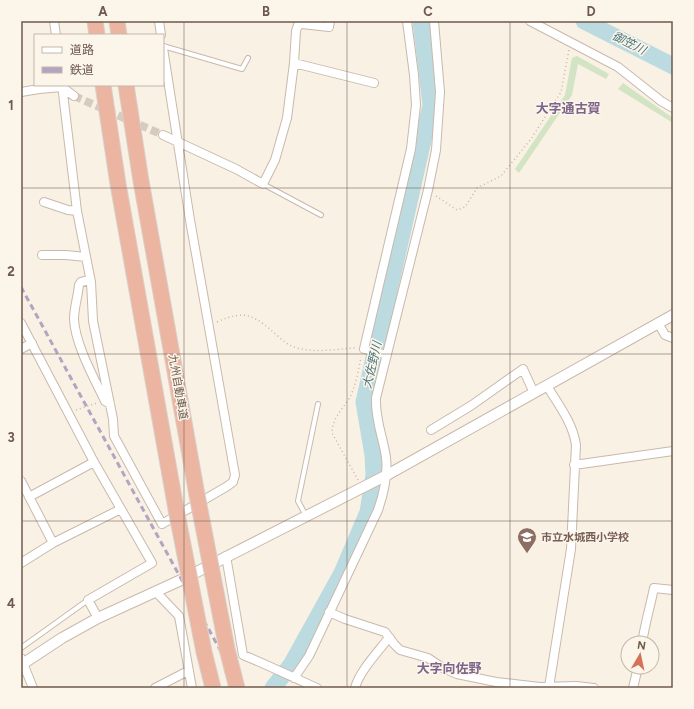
<svg xmlns="http://www.w3.org/2000/svg" width="694" height="709" font-family="Figtree,'Noto Sans JP',sans-serif">
	<style>
		.green { fill: #d2e4c4 }
		.lines { fill: none; stroke-linecap: round; stroke-linejoin: round }
		.river { stroke: #bbdbe0; stroke-width: 17 }
		.minor-tunnel { stroke: #d6cbbe; stroke-width: 8; stroke-dasharray: 8 4; stroke-linecap: butt }
		.service-casing { stroke: #c8b9ac; stroke-width: 6 }
		.minor-casing { stroke: #c8b9ac; stroke-width: 10 }
		.tertiary-casing { stroke: #c8b9ac; stroke-width: 12 }
		.motorway-casing { stroke: #d6d1cd; stroke-width: 17 }
		.path { stroke: #cfb4a3; stroke-width: 1.5; stroke-dasharray: 1 3; stroke-linecap: butt }
		.service { stroke: #fff; stroke-width: 4 }
		.minor { stroke: #fff; stroke-width: 8 }
		.tertiary { stroke: #fff; stroke-width: 10 }
		.motorway { stroke: #ecb5a2; stroke-width: 15 }
		.rail { stroke: #b3a4c1; stroke-width: 3; stroke-dasharray: 6 4; stroke-linecap: butt }
		.motorway-bridge-casing { stroke: #d6d1cd; stroke-width: 17; stroke-linecap: butt }
		.motorway-bridge { stroke: #ecb5a2; stroke-width: 15 }
		.grid { fill: none; stroke: #6e594d; stroke-width: 1; stroke-opacity: 0.55 }
		.labels { text-anchor: middle; dominant-baseline: central; stroke-width: 3; stroke-linejoin: round; paint-order: stroke }
		.street-label { font-size: 11px; fill: #6e594d; stroke: #fcf5ea }
		.education-label { font-size: 11px; font-weight: bold; fill: #785e54; stroke: #fcf5ea; text-anchor: start }
		.water-label { font-size: 12px; font-style: italic; fill: #4a767f; stroke: #fcf5ea }
		.quarter-label { font-size: 13px; font-weight: bold; fill: #7d658b; stroke: #fcf5ea }
		.neatline { fill: none; stroke: #6e594d; stroke-width: 1.5 }
		.grid-label { font-size: 13px; text-anchor: middle; font-weight: bold; fill: #6e594d }
	</style>
	<rect width="100%" height="100%" fill="#f9f1e4"/>
	<!-- green -->
	<path class="green" d="M577,56L609,74L606,79L578,64L572,95L519,173L515,169L565,95L572,58Z
		M623,83L673,118V123L618,89Z"/>
	<g class="lines">
		<!-- river -->
		<path class="river" d="M584,21L673,66
			M273,688L291,665L342,573L368,512L374,475L373,455L364,402L431,105L421,21"/>
		<!-- minor-tunnel -->
		<path class="minor-tunnel" d="M74,96L163,135"/>
		<!-- service casing -->
		<g class="service-casing">
			<path id="service" d="M163,46L242,69L248,58
				M263,184L321,215
				M306,516L298,501L318,404
				M21,648L88,600"/>
		</g>
		<!-- minor casing -->
		<g class="minor-casing">
			<path id="minor" d="M54,21L56,35
				M159,21L161,35
				M530,21L618,67L661,101L673,108
				M294,63L374,83
				M62,85L77,211L91,282L93,321L113,419L114,436L162,524L226,487L233,482L235,475L190,220L163,48
				M21,92L39,89L62,87L74,96
				M163,135L236,169L263,184L275,160L287,118L294,63L296,31L298,25L302,24L329,27L330,21
				M44,202L68,210L77,211
				M42,255H66L86,257
				M90,280L81,282L79,285C78,296 74,308 74,319C75,344 94,378 105,401L110,404
				M21,323L94,462L152,563L88,600L98,618
				M658,323L665,335L673,338
				M21,349L32,343
				M387,355L364,349L411,149L416,105L414,75L407,21
				M547,386C558,404 573,423 576,445L571,549L549,687
				M431,430L472,405L523,369L534,393
				M574,465L673,451
				M21,481L53,543
				M29,497L94,462
				M226,556L243,655C268,665 292,677 317,688
				M21,563L53,543L121,509
				M156,592L179,616L192,688
				M329,612L345,619L385,632L394,644L400,650L428,658L443,668L457,674L496,682L540,687L576,686L594,688
				M642,643C645,624 650,607 654,588L673,590
				M21,658L33,688
				M294,678L309,656L378,510C384,493 388,476 386,457C383,437 375,420 376,398L428,190L436,150L440,92L434,21
				M155,688L188,671
				M355,688C359,672 377,653 387,640L390,638
				M633,688L638,667"/>
		</g>
		<!-- tertiary casing -->
		<g class="tertiary-casing">
			<path id="tertiary" d="M21,665L62,638L98,618L181,580L387,475L673,315"/>
		</g>
		<!-- motorway casing -->
		<g class="motorway-casing">
			<path id="motorway" d="M95,21L97,35
				M117,21L119,35
				M103,85L118,184L176,509
				M126,85L141,181L197,495"/>
		</g>
		<!-- path -->
		<path class="path" d="M436,196L457,210L465,207L477,188L501,176L531,139L561,92L569,50
			M217,322C247,308 256,317 279,337C284,342 290,346 297,348C316,353 336,349 355,348
			M76,410L97,403
			M358,480L332,433C332,418 343,409 350,397C355,388 359,368 361,357"/>
		<!-- service -->
		<use href="#service" class="service"/>
		<!-- minor -->
		<use href="#minor" class="minor"/>
		<!-- tertiary -->
		<use href="#tertiary" class="tertiary"/>
		<!-- motorway -->
		<use href="#motorway" class="motorway"/>
		<!-- rail -->
		<path class="rail" d="M21,287L241,688
			M225,670L234,688"/>
		<!-- motorway-bridge casing -->
		<g class="motorway-bridge-casing">
			<path id="motorway-bridge" d="M197,495L227,649L237,688
				M176,509L204,652L213,688"/>
		</g>
		<!-- motorway-bridge -->
		<use href="#motorway-bridge" class="motorway-bridge"/>
	</g>
	<!-- grid -->
	<path class="grid" d="M184,21V688M347,21V688M510,21V688M21,188H673M21,354H673M21,521H673"/>
	<!-- icons -->
	<defs>
		<g id="school-pin" transform="scale(1)"><path d="M0 17L-7.5 6A9.5 9.5 0 1 1 7.5 6Z" fill="#8d6e63" stroke="#fcf5ea"/><path d="M0-5L7-2L0 1L-7-2ZM-4 1L0 2.5L4 1V4Q0 6-4 4Z" fill="#fff"/></g>
	</defs>
	<g fill-rule="evenodd">
		<use href="#school-pin" x="527" y="537"/>
	</g>
	<g class="labels">
		<!-- street labels -->
		<g class="street-label">
			<text transform="translate(178 387) rotate(80)">九州自動車道</text>
		</g>
		<!-- education labels -->
		<g class="education-label">
			<text x="541" y="537">市立水城西小学校</text>
		</g>
		<!-- water labels -->
		<g class="water-label">
			<text transform="translate(629 43) rotate(27)">御笠川</text>
			<text transform="translate(372 365) rotate(-77)">大佐野川</text>
		</g>
		<!-- quarter labels -->
		<g class="quarter-label">
			<text x="568" y="108">大字通古賀</text>
			<text x="449" y="668">大字向佐野</text>
		</g>
	</g>
	<!-- border -->
	<rect width="694" height="709" fill="none" stroke="#fcf5ea" stroke-width="44"/>
	<!-- legend -->
	<rect x="34" y="34" width="130" height="52" fill="#fcf5ea" stroke="#c3b7ab"/>
	<rect x="42" y="47" width="20" height="6" fill="#ffffff" stroke="#c3b7ab"/>
	<text x="70" y="54" font-size="12" fill="#6e594d">道路</text>
	<rect x="42" y="67" width="20" height="6" fill="#b3a4c1" stroke="#c3b7ab"/>
	<text x="70" y="74" font-size="12" fill="#6e594d">鉄道</text>
	<!-- north arrow -->
	<g transform="translate(640 655) rotate(9)"><circle r="19" fill="#fcf5ea" stroke="#c3b7ab"/>
	<path d="M0-3L7 15L0 10L-7 15Z" fill="#d47358"/>
	<text y="-6" font-size="11" font-weight="bold" text-anchor="middle" fill="#6e594d">N</text>
	</g>
	<rect x="22" y="22" width="650" height="665" class="neatline"/>
	<g class="grid-label">
		<text x="103" y="16">A</text>
		<text x="266" y="16">B</text>
		<text x="428" y="16">C</text>
		<text x="591" y="16">D</text>
		<text x="11" y="110">1</text>
		<text x="11" y="276">2</text>
		<text x="11" y="442">3</text>
		<text x="11" y="608">4</text>
	</g>
</svg>
